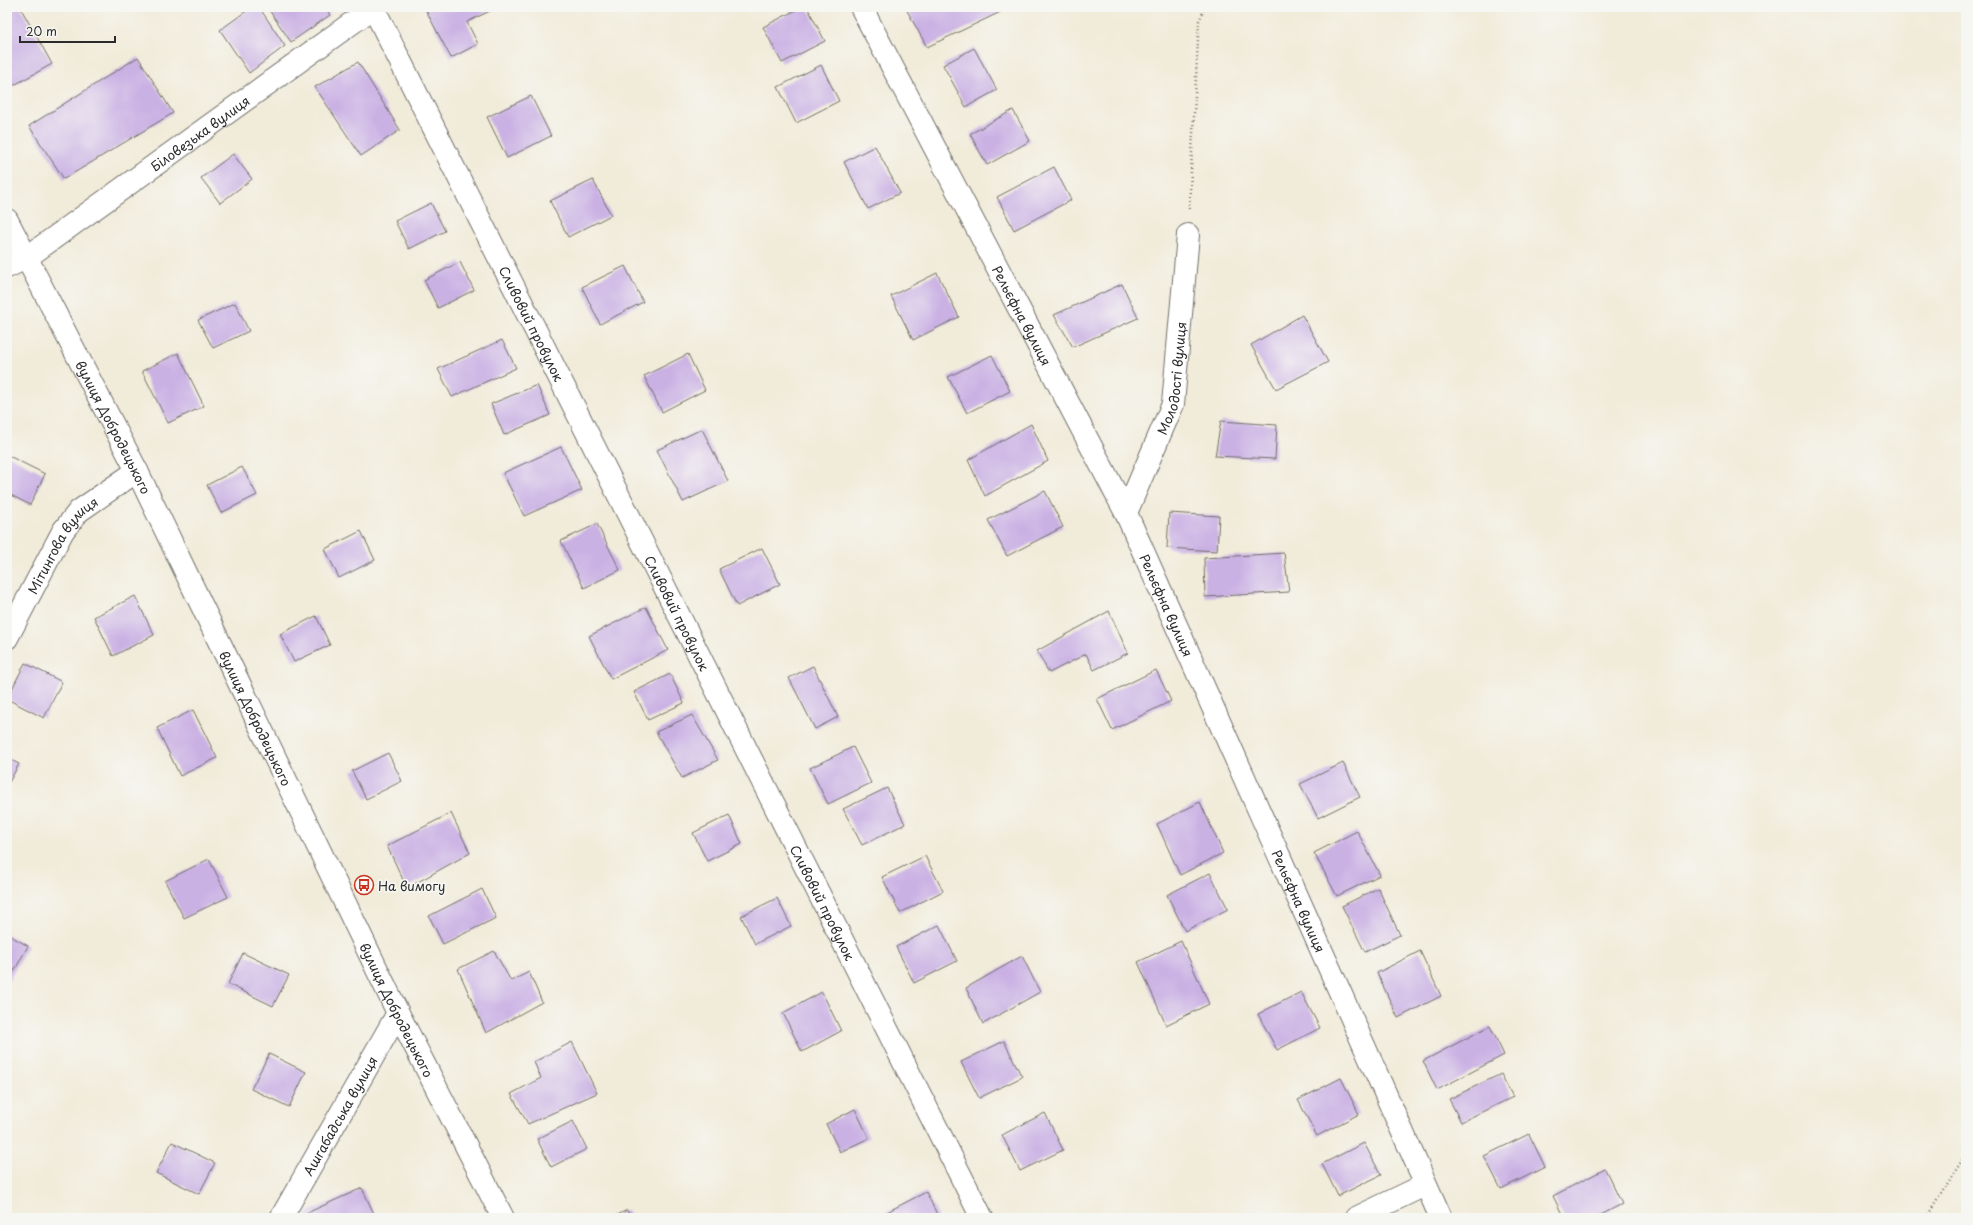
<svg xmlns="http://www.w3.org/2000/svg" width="1973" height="1225" font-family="'Playpen Sans',sans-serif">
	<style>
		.building { fill: #cab1e4 }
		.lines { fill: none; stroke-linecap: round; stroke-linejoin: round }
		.minor-casing { stroke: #706e68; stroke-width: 24 }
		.path { stroke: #706e68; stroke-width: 2.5; stroke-dasharray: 1 3; stroke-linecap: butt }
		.minor { stroke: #fff; stroke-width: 22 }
		.labels { text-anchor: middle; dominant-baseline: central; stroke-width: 3.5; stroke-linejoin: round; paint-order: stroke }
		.street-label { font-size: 13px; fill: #2b2b2b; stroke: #f6f6f2 }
		.poi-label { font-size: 13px; fill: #2b2b2b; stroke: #f6f6f2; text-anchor: start }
	</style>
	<rect width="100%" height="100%" fill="#f6f6f2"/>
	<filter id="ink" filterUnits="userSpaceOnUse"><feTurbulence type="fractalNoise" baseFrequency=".025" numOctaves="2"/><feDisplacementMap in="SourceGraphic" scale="8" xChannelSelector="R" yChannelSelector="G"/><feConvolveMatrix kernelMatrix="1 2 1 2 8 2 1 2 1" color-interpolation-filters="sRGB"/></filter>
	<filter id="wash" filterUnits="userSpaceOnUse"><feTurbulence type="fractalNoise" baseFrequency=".012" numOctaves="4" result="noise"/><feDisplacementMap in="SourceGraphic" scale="16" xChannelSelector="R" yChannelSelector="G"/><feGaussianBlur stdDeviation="0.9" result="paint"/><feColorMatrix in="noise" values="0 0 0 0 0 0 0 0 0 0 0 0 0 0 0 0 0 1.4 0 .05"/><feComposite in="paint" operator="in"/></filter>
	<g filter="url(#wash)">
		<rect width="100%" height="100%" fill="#f1ebd9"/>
		<g id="blocks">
			<!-- building -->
			<path class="building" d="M7,7H20L52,64L7,89Z
				M252,7H259L285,46L249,73L220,30Z
				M267,7H325L330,15L291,42Z
				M424,7H496V8L467,22L478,44L451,58Z
				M802,7H807L825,41L782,63L763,27Z
				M905,7H1011L927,47Z
				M974,48L997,90L966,107L943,65Z
				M138,57L173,113L64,179L29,126Z
				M358,62L400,130L361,156L315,87Z
				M821,65L839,101L796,123L778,87Z
				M531,96L551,136L507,158L487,117Z
				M1013,110L1030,141L987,165L970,134Z
				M875,146L900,193L868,209L844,162Z
				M233,154L252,179L220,203L201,178Z
				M1054,167L1071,200L1014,230L997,197Z
				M593,180L611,215L568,237L550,201Z
				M431,203L445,231L409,249L395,221Z
				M460,262L474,290L438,308L424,280Z
				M625,266L643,302L600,324L582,287Z
				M937,273L959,317L913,340L891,296Z
				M1122,284L1138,318L1073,347L1054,315Z
				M235,303L249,331L213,348L198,320Z
				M1302,315L1328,362L1276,389L1251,345Z
				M502,340L516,368L452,397L438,369Z
				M178,353L204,406L168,423L142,371Z
				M688,354L705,390L662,412L644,376Z
				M992,355L1010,391L967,413L948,377Z
				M537,385L550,415L504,435L491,404Z
				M1221,421L1277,425L1275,459L1215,456Z
				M1031,424L1048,461L985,496L968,460Z
				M702,429L728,481L683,502L657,450Z
				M561,447L582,490L524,516L503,473Z
				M7,455L45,474L30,505L7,493Z
				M242,467L257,495L221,513L207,485Z
				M1045,491L1063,527L1007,556L988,520Z
				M1169,513L1219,516L1217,551L1167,548Z
				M597,524L620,570L584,588L561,541Z
				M361,531L375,560L339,578L325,549Z
				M762,548L780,584L737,606L719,569Z
				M1284,553L1289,592L1205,597L1204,558Z
				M135,596L154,635L113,656L94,617Z
				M646,607L668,650L611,679L589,636Z
				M1109,611L1128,653L1094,670L1086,654L1049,673L1037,651Z
				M316,616L330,645L294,662L280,634Z
				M25,663L62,682L44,718L7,699Z
				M813,666L838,717L815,729L789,678Z
				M1156,670L1171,701L1112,730L1097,699Z
				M670,674L684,703L648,720L634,692Z
				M193,710L217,758L180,776L157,728Z
				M692,715L718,760L682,778L656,732Z
				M853,747L871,783L828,804L810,768Z
				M388,753L402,781L366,799L352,771Z
				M7,758L19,764L7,786Z
				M1343,763L1360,797L1318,818L1300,784Z
				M887,788L905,824L862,845L843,809Z
				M1200,802L1223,853L1180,875L1157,824Z
				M451,813L470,853L407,888L387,846Z
				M729,815L742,844L707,861L693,833Z
				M1357,831L1380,875L1337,896L1314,853Z
				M925,856L943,891L900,913L882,877Z
				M209,859L228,897L184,918L165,881Z
				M1210,873L1228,909L1185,931L1167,895Z
				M1378,888L1400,935L1365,952L1342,906Z
				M482,889L496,918L443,944L429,916Z
				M777,898L791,926L755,944L741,916Z
				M939,925L957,961L914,983L896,947Z
				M7,934L28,946L7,984Z
				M1181,941L1209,1004L1166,1025L1138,962Z
				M494,951L511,981L529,972L542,1002L486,1033L458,969Z
				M1420,951L1441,996L1398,1018L1377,973Z
				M243,953L289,975L273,1006L228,984Z
				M1022,956L1040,992L983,1024L966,988Z
				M822,992L841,1031L802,1052L783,1013Z
				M1301,992L1320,1028L1277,1050L1258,1014Z
				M1490,1026L1504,1055L1437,1090L1423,1061Z
				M1004,1041L1022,1077L979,1098L961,1062Z
				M572,1042L597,1093L528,1124L511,1094L541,1078L534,1062Z
				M269,1054L306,1072L289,1107L251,1089Z
				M1501,1074L1513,1097L1461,1122L1449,1099Z
				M1341,1078L1359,1114L1317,1136L1298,1100Z
				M855,1109L869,1138L840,1152L826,1124Z
				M1045,1113L1063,1150L1020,1171L1002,1135Z
				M573,1121L587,1149L551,1167L537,1139Z
				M1529,1134L1545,1167L1501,1189L1484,1156Z
				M172,1142L215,1163L199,1194L156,1173Z
				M1364,1143L1381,1175L1338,1196L1322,1164Z
				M1605,1169L1622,1204L1595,1218H1564L1553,1196Z
				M362,1188L376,1218H304L307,1213Z
				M926,1192L939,1218H885L883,1214Z
				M627,1210L631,1218H612Z"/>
		</g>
	</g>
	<g filter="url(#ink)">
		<use href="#blocks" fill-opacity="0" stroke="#706e68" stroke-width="1"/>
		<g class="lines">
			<!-- minor casing -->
			<g class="minor-casing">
				<g id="minor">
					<path id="s1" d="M373,7L982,1218"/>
					<path id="s2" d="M861,7L1126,513L1441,1218"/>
					<path id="s3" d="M7,220L137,471L398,1013L503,1218"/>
					<path id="s4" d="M7,267L26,258L374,7"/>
					<path id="s5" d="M1126,513L1173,404L1188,235"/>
					<path id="s6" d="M7,638L63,531L79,511L137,471"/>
					<path id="s7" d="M281,1218L398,1013"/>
					<path d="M1356,1218L1425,1185"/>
				</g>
			</g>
			<!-- path -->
			<path class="path" d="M1189,209L1199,21L1205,7
				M1926,1218L1966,1154"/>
			<!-- minor -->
			<use href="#minor" class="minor"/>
		</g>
	</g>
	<!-- icons -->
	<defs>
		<g id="bus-ring" transform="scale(1)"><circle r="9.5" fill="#f6f6f2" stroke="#c8321e" stroke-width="1.5"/><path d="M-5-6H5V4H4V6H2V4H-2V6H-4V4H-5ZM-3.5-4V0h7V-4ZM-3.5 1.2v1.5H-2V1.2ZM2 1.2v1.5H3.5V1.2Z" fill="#c8321e"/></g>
	</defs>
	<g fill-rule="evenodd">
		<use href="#bus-ring" x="364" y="885"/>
	</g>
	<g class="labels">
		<!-- street labels -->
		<g class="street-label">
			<text stroke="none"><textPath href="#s4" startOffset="235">Біловезька вулиця</textPath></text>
			<text stroke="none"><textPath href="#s2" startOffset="348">Рельєфна вулиця</textPath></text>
			<text stroke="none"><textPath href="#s1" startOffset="354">Сливовий провулок</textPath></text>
			<text stroke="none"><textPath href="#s5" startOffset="144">Молодості вулиця</textPath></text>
			<text stroke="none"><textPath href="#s3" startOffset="233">вулиця Добродецького</textPath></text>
			<text stroke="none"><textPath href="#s6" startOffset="109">Мітингова вулиця</textPath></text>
			<text stroke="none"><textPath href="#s2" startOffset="672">Рельєфна вулиця</textPath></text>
			<text stroke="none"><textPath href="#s1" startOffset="678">Сливовий провулок</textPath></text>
			<text stroke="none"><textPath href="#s3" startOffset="557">вулиця Добродецького</textPath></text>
			<text stroke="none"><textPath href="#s2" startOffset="996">Рельєфна вулиця</textPath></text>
			<text stroke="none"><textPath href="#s1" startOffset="1002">Сливовий провулок</textPath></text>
			<text stroke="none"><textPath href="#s3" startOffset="881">вулиця Добродецького</textPath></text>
			<text stroke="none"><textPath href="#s7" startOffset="118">Ашгабадська вулиця</textPath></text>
		</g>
		<!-- poi labels -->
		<g class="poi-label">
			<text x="378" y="885">На вимогу</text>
		</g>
	</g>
	<!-- margin -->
	<rect width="1973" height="1225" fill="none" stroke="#f6f6f2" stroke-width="24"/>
	<!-- scale -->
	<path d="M20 36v6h95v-6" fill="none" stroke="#2b2b2b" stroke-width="2"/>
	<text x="26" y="36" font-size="12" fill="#2b2b2b" stroke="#f6f6f2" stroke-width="3" paint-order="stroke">20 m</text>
</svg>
